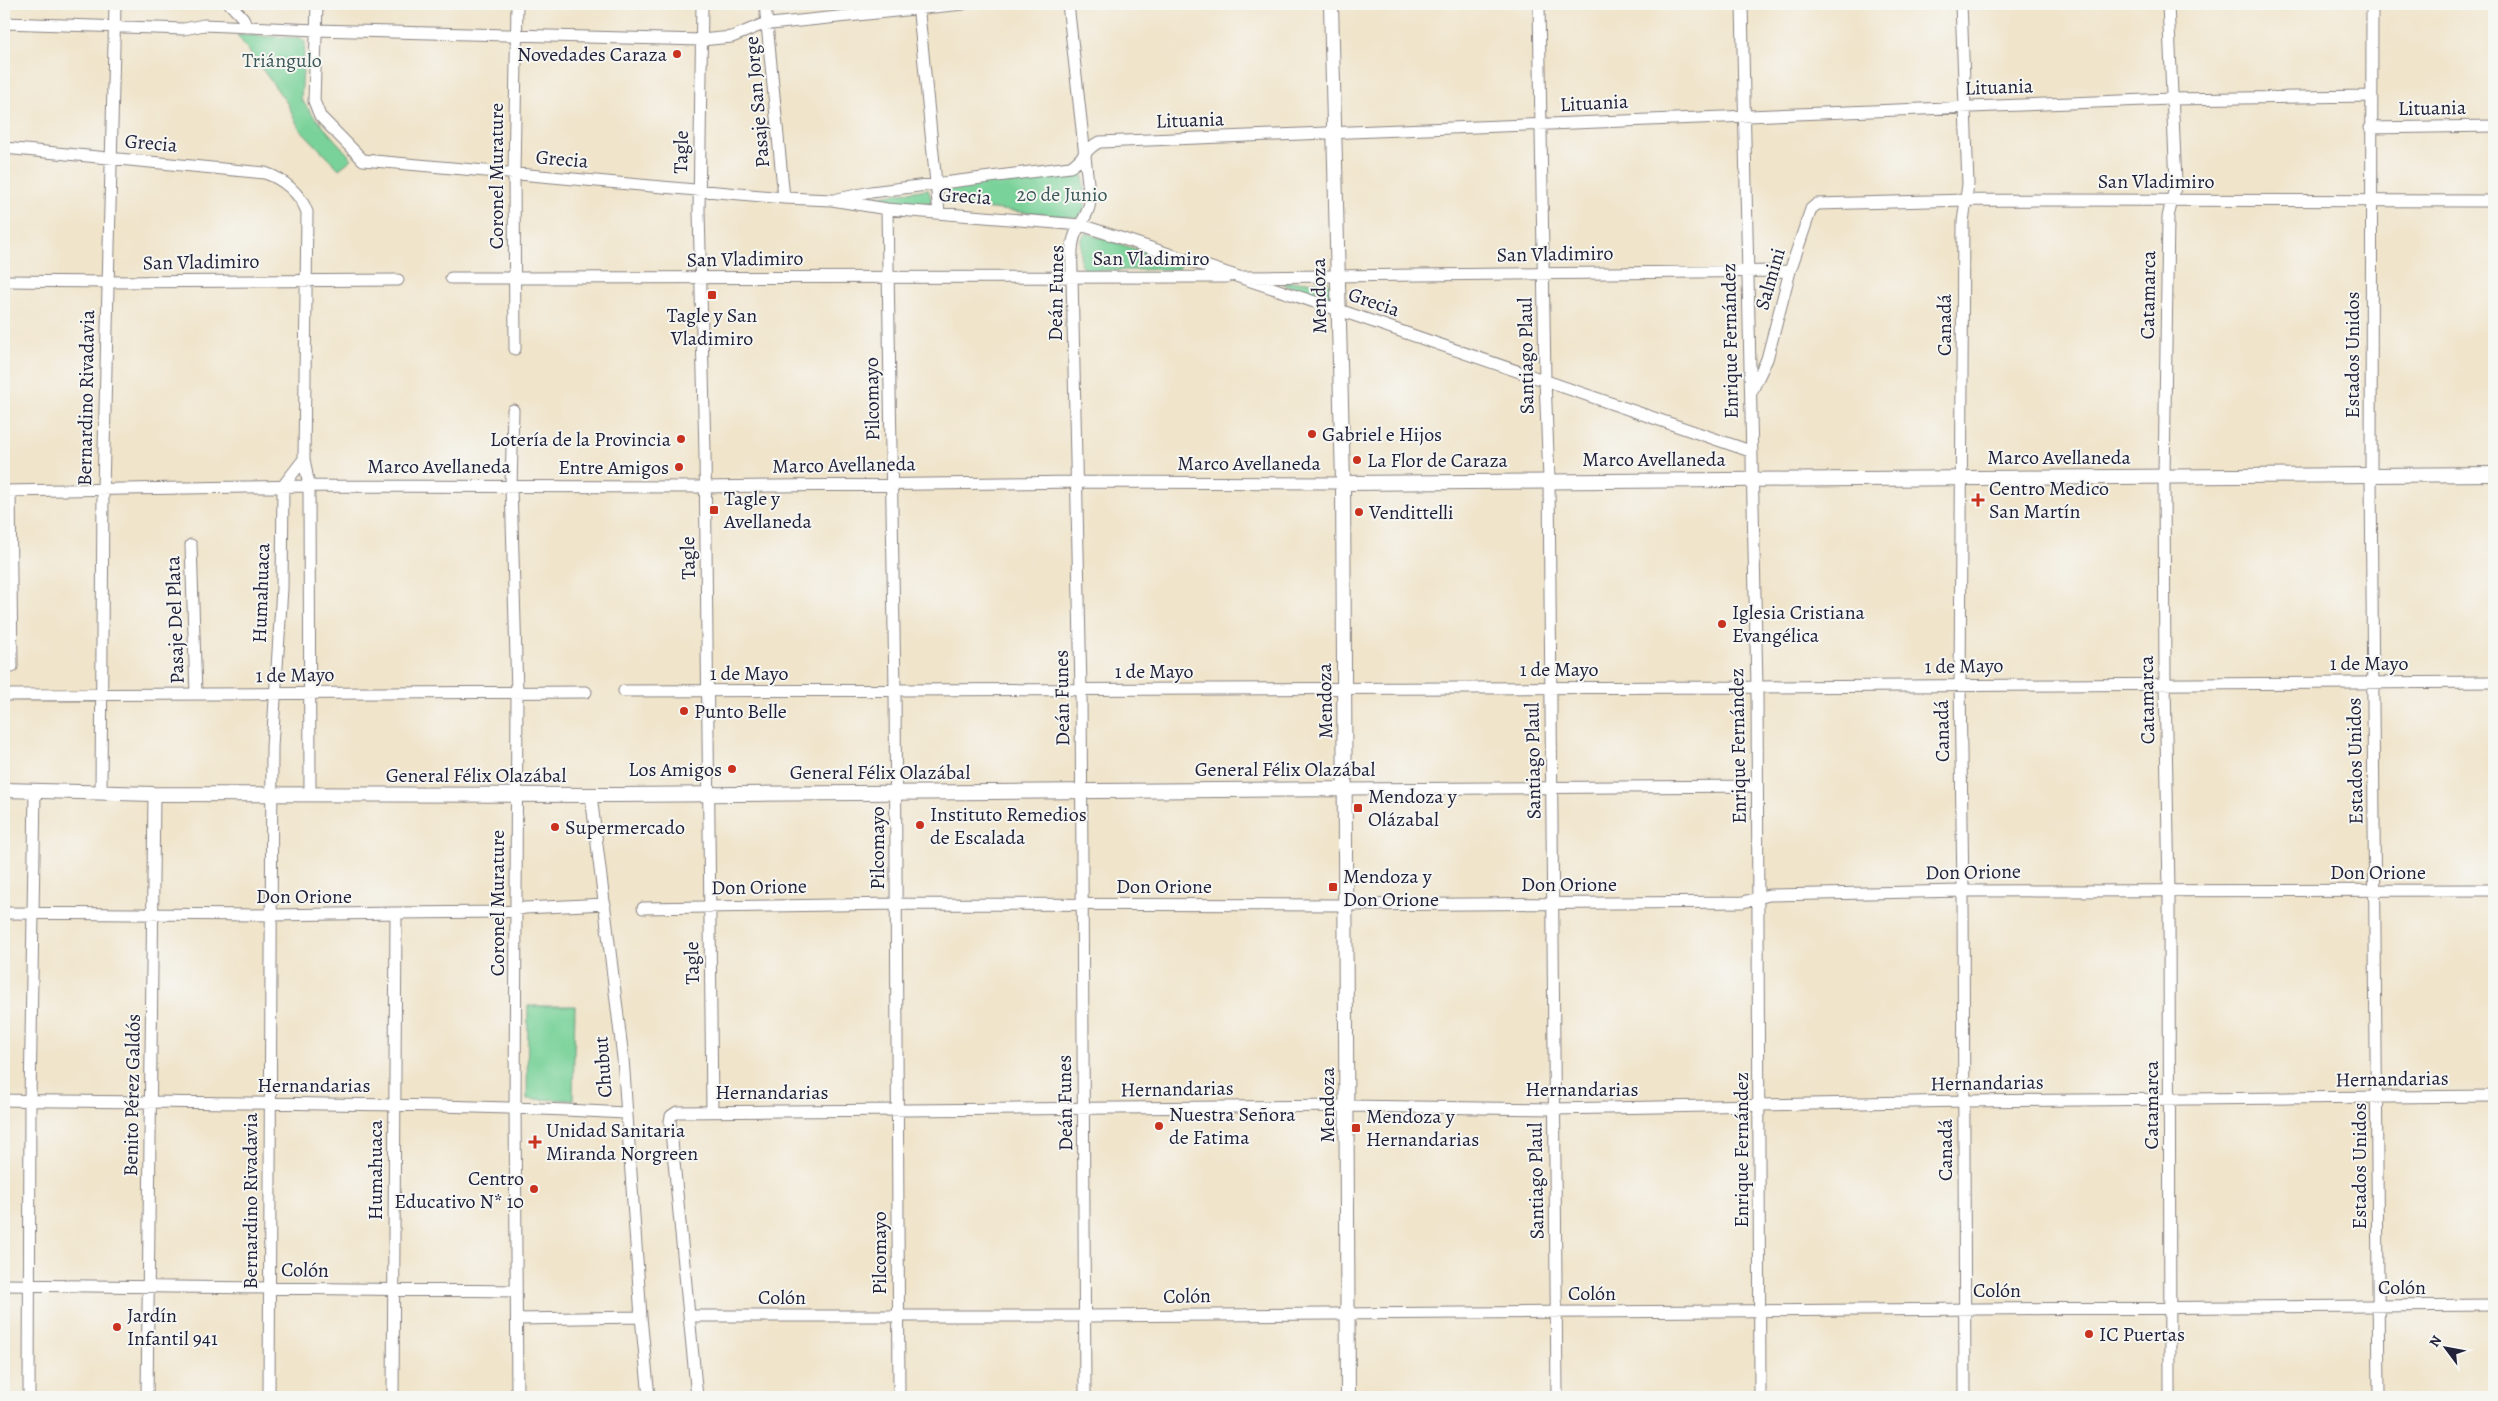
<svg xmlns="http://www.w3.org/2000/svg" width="2498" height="1401" font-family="Alegreya,serif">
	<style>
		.green { fill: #79d299; stroke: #4e7a6a }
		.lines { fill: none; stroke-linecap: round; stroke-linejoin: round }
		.minor-casing { stroke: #898382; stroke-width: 13 }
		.tertiary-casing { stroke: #898382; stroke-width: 16 }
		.minor { stroke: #fff; stroke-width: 11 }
		.tertiary { stroke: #fff; stroke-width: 14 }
		.poi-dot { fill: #c8321e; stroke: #f6f6f2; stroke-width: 2 }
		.labels { text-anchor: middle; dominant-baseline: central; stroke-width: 4; stroke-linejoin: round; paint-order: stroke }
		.poi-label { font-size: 20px; fill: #22223b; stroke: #f6f6f2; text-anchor: start }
		.park-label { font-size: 20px; fill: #3c5757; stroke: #f6f6f2 }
		.street-label { font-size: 20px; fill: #22223b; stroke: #f6f6f2 }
	</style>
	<rect width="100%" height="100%" fill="#f6f6f2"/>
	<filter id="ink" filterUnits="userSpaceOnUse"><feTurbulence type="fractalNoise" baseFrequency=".02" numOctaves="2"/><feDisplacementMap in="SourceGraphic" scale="10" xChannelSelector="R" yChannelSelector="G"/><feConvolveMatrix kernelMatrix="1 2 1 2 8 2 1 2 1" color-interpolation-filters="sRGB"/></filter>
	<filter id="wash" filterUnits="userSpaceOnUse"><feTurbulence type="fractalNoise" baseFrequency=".0096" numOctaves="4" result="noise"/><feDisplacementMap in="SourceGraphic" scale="20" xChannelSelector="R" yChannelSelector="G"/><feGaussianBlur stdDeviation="1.12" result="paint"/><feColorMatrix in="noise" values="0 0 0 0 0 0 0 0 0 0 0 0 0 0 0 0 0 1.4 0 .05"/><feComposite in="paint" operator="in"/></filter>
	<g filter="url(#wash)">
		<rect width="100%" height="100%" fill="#f0e4ca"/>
		<!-- green -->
		<path class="green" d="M237,35L301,38L305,42L301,99L312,114L352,159L339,169L299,128L287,103Z
			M1077,169L1083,175L1085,208L1078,218L954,205L947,198L948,189L953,186Z
			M928,189L932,201L929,206L876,205L873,202L872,197Z
			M1086,233L1176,262L1180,265L1179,269L1086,271L1080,263L1081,239Z
			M1328,281L1331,286L1330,295L1327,298L1283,284L1284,282Z
			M528,1006H575L573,1100L527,1099Z"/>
	</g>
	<g filter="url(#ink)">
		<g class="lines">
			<!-- minor casing -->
			<g class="minor-casing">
				<path id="minor" d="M230,4L243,18L246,27
					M317,4L314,101L320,116L363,160L784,198L832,200L887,209L1081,225L1339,310L1750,451
					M702,4L699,211L705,453L712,1111
					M765,4L784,198
					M918,4L939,213
					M1068,4L1090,201C1089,215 1080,222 1075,235C1070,247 1072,262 1072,276L1081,690L1085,1397
					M1539,4L1545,380L1549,479L1557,1397
					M1742,4L1757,687L1760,1397
					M1961,4L1968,184L1963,222L1960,685L1963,891L1965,1397
					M2168,4L2176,183L2168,217L2164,476L2165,683L2169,890L2170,1397
					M2372,4L2371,475L2379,1397
					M4,23L184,29L204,25L316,30L701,40L732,37L761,25L963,4
					M2370,128L2494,126
					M4,148L265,173C283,179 300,193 307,212L304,459L309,486L310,795
					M838,199L871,192L1070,167C1082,161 1087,146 1100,142L2171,99L2371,96
					M887,209L895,690L899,1397
					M1244,277L1790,271
					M451,278L1226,277
					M4,281L108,282L398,280
					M515,349L514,173L517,4
					M1751,393L1767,359L1790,271L1811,209L1817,204L1967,200L2494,201
					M513,410L511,487L517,692L515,1108L517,1397
					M4,491L309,486L705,487L1076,482L1343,483
					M191,545L196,694
					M4,667H12L10,491
					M624,691L1757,687L2494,682
					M4,695L586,692
					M1346,789L1757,786
					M101,792L103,490L115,4
					M591,795L623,1058L641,1317L649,1397
					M643,908L896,904L1345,905L1743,902L1769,895L1963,891L2494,890
					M4,913L272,915L396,913L504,912L525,908L605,904
					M4,1100C211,1104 418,1102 625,1113
					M4,1285L516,1291
					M690,1316H1085L2494,1305
					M517,1319L641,1317
					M29,1397L30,1101L35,790
					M147,1397L154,794
					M269,1397L272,747L282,588L283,486L304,459
					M393,1397L396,913
					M697,1397L670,1121L671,1116L677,1112L1347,1106L1554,1109L1964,1101L2494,1096"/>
			</g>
			<!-- tertiary casing -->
			<g class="tertiary-casing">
				<path id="tertiary" d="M1331,4L1343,483L1348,1397
					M1343,483L2494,474
					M4,790L154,794L616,795L1346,789"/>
			</g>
			<!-- minor -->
			<use href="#minor" class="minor"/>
			<!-- tertiary -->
			<use href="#tertiary" class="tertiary"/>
		</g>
	</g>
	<!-- markers -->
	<g class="poi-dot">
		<circle cx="677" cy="54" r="5"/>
		<rect x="707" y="290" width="10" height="10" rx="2.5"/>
		<circle cx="1312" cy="434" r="5"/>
		<circle cx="681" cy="439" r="5"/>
		<circle cx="1357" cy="460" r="5"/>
		<circle cx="679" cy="467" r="5"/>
		<path d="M1975.5 492.5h5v5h5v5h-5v5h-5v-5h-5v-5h5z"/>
		<rect x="709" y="505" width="10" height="10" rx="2.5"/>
		<circle cx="1359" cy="512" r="5"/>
		<circle cx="1722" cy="624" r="5"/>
		<circle cx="684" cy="711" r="5"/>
		<circle cx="732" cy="769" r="5"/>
		<rect x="1353" y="803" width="10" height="10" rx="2.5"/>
		<circle cx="920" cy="825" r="5"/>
		<circle cx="555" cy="827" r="5"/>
		<rect x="1328" y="882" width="10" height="10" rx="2.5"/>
		<circle cx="1159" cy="1126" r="5"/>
		<rect x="1351" y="1123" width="10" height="10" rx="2.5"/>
		<path d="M532.5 1134.5h5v5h5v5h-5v5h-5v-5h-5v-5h5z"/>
		<circle cx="534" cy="1189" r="5"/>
		<circle cx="117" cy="1327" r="5"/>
		<circle cx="2089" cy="1334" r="5"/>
	</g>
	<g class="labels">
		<!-- poi labels -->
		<g class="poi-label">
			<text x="667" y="54" text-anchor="end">Novedades Caraza</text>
			<text x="712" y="315" text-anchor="middle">Tagle y San<tspan x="712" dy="23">Vladimiro</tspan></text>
			<text x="1322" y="434">Gabriel e Hijos</text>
			<text x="671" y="439" text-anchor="end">Lotería de la Provincia</text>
			<text x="1367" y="460">La Flor de Caraza</text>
			<text x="669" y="467" text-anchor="end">Entre Amigos</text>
			<text x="1989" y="488">Centro Medico<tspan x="1989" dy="23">San Martín</tspan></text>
			<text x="724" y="498">Tagle y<tspan x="724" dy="23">Avellaneda</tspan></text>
			<text x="1369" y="512">Vendittelli</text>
			<text x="1732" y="612">Iglesia Cristiana<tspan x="1732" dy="23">Evangélica</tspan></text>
			<text x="694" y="711">Punto Belle</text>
			<text x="722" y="769" text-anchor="end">Los Amigos</text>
			<text x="1368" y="796">Mendoza y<tspan x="1368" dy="23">Olázabal</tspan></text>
			<text x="930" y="814">Instituto Remedios<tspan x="930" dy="23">de Escalada</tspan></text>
			<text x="565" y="827">Supermercado</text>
			<text x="1343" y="876">Mendoza y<tspan x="1343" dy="23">Don Orione</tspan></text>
			<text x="1169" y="1114">Nuestra Señora<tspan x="1169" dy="23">de Fatima</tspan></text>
			<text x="1366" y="1116">Mendoza y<tspan x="1366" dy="23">Hernandarias</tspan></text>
			<text x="546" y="1130">Unidad Sanitaria<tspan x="546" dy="23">Miranda Norgreen</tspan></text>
			<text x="524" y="1178" text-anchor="end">Centro<tspan x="524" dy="23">Educativo N* 10</tspan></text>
			<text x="127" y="1315">Jardín<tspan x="127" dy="23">Infantil 941</tspan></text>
			<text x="2099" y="1334">IC Puertas</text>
		</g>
		<!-- park labels -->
		<g class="park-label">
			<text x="282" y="60">Triángulo</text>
			<text x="1062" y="194">20 de Junio</text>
		</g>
		<!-- street labels -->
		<g class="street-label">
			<text transform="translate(1999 87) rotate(-2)">Lituania</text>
			<text transform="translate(757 102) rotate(-95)">Pasaje San Jorge</text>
			<text transform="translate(1594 103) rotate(-3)">Lituania</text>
			<text transform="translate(2432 108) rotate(-1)">Lituania</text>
			<text transform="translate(1190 120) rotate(-2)">Lituania</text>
			<text transform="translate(151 143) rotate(5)">Grecia</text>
			<text transform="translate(681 152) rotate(-89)">Tagle</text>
			<text transform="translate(562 159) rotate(5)">Grecia</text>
			<text transform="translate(496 176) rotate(-90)">Coronel Murature</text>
			<text x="2156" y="181">San Vladimiro</text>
			<text transform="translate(965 196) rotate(4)">Grecia</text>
			<text transform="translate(1555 254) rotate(-1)">San Vladimiro</text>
			<text x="1151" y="258">San Vladimiro</text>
			<text transform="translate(745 259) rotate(-1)">San Vladimiro</text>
			<text transform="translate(201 262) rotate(-1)">San Vladimiro</text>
			<text transform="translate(1770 279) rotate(-74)">Salmini</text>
			<text transform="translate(1056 293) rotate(-89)">Deán Funes</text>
			<text transform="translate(2148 295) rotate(-89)">Catamarca</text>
			<text transform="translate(1319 296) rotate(-91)">Mendoza</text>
			<text transform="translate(1374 302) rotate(19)">Grecia</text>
			<text transform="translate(1944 325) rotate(-90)">Canadá</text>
			<text transform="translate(1730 341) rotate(-91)">Enrique Fernández</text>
			<text transform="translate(2352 355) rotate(-90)">Estados Unidos</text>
			<text transform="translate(1526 356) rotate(-91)">Santiago Plaul</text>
			<text transform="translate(86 398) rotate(-89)">Bernardino Rivadavia</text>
			<text transform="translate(872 399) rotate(-91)">Pilcomayo</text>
			<text x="2059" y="457">Marco Avellaneda</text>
			<text x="1654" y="459">Marco Avellaneda</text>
			<text x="1249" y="463">Marco Avellaneda</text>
			<text transform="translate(844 465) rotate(-1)">Marco Avellaneda</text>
			<text x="439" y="466">Marco Avellaneda</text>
			<text transform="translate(688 558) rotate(-91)">Tagle</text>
			<text transform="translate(261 593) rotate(-88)">Humahuaca</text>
			<text transform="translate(175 620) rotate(-92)">Pasaje Del Plata</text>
			<text x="2369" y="663">1 de Mayo</text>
			<text transform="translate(1964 666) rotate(-1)">1 de Mayo</text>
			<text x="1559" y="669">1 de Mayo</text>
			<text x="1154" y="671">1 de Mayo</text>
			<text x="749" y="673">1 de Mayo</text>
			<text transform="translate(295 675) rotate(-1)">1 de Mayo</text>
			<text transform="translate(1062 698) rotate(-91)">Deán Funes</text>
			<text transform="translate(2147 700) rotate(-91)">Catamarca</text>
			<text transform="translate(1325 701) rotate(-91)">Mendoza</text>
			<text transform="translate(1942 731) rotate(-91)">Canadá</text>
			<text transform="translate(1738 746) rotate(-91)">Enrique Fernández</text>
			<text transform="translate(1533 761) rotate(-91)">Santiago Plaul</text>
			<text transform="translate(2355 761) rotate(-91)">Estados Unidos</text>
			<text x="1285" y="769">General Félix Olazábal</text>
			<text x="880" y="772">General Félix Olazábal</text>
			<text x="476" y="775">General Félix Olazábal</text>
			<text transform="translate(877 848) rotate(-90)">Pilcomayo</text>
			<text transform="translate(1973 872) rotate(-1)">Don Orione</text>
			<text x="2378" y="872">Don Orione</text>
			<text x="1569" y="884">Don Orione</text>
			<text x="1164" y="886">Don Orione</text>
			<text transform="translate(759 887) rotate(-1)">Don Orione</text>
			<text x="304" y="896">Don Orione</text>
			<text transform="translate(497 903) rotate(-90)">Coronel Murature</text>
			<text transform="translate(692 963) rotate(-91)">Tagle</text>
			<text transform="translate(603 1067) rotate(-94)">Chubut</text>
			<text transform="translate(2392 1079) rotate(-1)">Hernandarias</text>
			<text transform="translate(1987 1083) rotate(-1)">Hernandarias</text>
			<text x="314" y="1085">Hernandarias</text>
			<text transform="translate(1177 1089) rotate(-1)">Hernandarias</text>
			<text x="1582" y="1089">Hernandarias</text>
			<text x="772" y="1092">Hernandarias</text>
			<text transform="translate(132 1095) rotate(-89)">Benito Pérez Galdós</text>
			<text transform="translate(1065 1103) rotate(-91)">Deán Funes</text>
			<text transform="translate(1327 1105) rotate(-90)">Mendoza</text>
			<text transform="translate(2151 1105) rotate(-90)">Catamarca</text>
			<text transform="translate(1741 1150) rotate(-90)">Enrique Fernández</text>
			<text transform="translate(1945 1150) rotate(-90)">Canadá</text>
			<text transform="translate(2359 1166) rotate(-90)">Estados Unidos</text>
			<text transform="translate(375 1170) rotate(-90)">Humahuaca</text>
			<text transform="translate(1536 1181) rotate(-91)">Santiago Plaul</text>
			<text transform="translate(250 1201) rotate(-90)">Bernardino Rivadavia</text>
			<text transform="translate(879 1253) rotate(-90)">Pilcomayo</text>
			<text transform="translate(305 1270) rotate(1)">Colón</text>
			<text x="2402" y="1287">Colón</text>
			<text x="1997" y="1290">Colón</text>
			<text x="1592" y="1293">Colón</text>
			<text transform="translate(1187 1296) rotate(-1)">Colón</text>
			<text x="782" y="1297">Colón</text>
		</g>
	</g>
	<!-- margin -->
	<rect width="2498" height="1401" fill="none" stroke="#f6f6f2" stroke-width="20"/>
	<!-- north arrow -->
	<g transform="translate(2446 1348) rotate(302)" stroke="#f6f6f2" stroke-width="4" paint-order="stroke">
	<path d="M0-4L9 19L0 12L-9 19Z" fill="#22223b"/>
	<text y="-8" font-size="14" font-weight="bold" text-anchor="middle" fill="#22223b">N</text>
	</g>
</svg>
